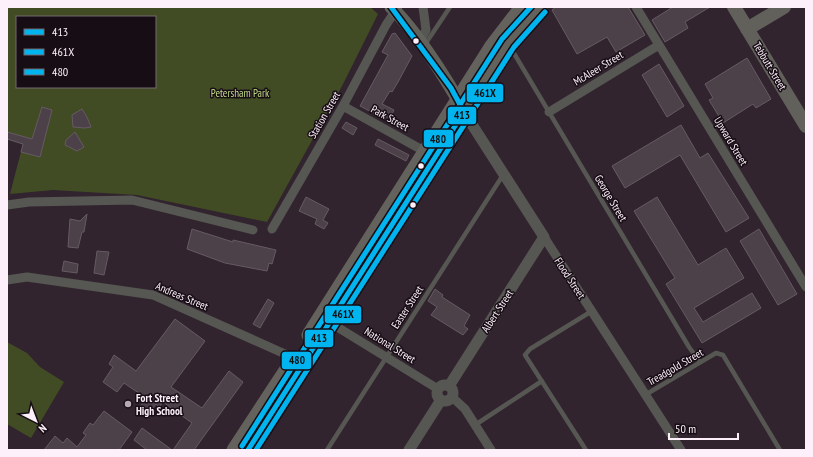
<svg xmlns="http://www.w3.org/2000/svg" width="813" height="457" font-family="'PT Sans Narrow',sans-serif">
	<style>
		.green { fill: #414c24; fill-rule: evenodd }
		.building { fill: #4c4049; stroke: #665a63 }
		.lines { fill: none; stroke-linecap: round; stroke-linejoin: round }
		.service { stroke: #565752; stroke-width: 4.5 }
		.minor { stroke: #565752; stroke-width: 9 }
		.tertiary { stroke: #565752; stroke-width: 11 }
		.secondary { stroke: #61625a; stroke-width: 13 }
		.primary { stroke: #61605a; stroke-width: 14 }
		.trunk { stroke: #64625c; stroke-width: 15 }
		.bus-1-casing { stroke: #170d15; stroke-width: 8 }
		.bus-2-casing { stroke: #170d15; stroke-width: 8 }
		.bus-3-casing { stroke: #170d15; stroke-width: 8 }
		.bus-1 { stroke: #00b5ef; stroke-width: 5 }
		.bus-2 { stroke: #00b5ef; stroke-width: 5 }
		.bus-3 { stroke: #00b5ef; stroke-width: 5 }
		.bus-dot { fill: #fdf0fa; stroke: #170d15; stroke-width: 1.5 }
		.poi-dot { fill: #b6a9b3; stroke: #170d15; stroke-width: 1.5 }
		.labels { text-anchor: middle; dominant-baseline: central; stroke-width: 3; stroke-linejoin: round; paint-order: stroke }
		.street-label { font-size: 11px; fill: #fdf0fa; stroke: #170d15 }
		.park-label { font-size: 11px; fill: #c1db86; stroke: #170d15 }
		.poi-label { font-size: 11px; font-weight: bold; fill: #fdf0fa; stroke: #170d15; text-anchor: start }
		.line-badge { stroke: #170d15; stroke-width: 1.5 }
		.pale-badge-label { font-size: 11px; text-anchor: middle; font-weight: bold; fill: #111 }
	</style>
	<rect width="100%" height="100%" fill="#31242e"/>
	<!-- green -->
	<path class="green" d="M7,7H370L378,14L342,86L267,222L137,195L53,190L10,194L23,144L7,139ZM17,17H155V87H17Z
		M7,342L27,353L40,367L64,382L31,438L7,424Z"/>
	<!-- building -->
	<path class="building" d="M556,7H628L645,35L616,52L607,37L577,54L552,10Z
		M673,7H710L685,22L688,28L665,42L652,20Z
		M395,33L412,56L398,82L392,92L390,91L382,104L394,110L389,121L360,106L388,55L382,52L392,34Z
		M747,58L771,99L756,108L753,104L723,123L709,100L713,98L705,84Z
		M659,64L684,106L667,117L642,75Z
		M42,107L52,110L40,157L21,152L23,144L7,139V132L32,139Z
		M82,109L87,117L91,127L85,128L73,127L72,115Z
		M346,122L357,128L353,135L342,128Z
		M681,125L700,158L708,153L749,218L726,232L680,155L625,188L612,166Z
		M75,132L84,147L77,151L65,145L66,140Z
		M378,139L409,155L406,161L375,145Z
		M306,197L329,209L323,220L328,223L324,229L315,224L317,219L299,211Z
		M657,197L698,265L726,248L744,278L694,308L703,322L752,293L761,308L702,343L666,284L675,278L634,211Z
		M87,214L84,232H82L78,248L68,247L70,219L80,221Z
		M192,229L233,242V240L276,250L272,264L269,263L267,271L225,263L187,249Z
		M759,229L797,294L778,305L740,241Z
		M97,251L109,252L104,275L94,273Z
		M64,261L78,264L77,273L62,271Z
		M435,289L443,295L442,297L470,315L464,326L468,329L463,335L431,315L437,307L428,301Z
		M268,299L274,303L260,328L253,324Z
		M175,319L205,341L171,387L202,408L229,371L243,382L194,450H173L192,423L163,402L159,407L156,404L148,414L140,407L146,398L124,383L117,392L103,382L113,367L109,364L114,355L136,371Z
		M104,411L132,432L119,450H44L55,436L63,443L67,438L77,447L86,435L83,433L90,423L93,425Z
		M142,428L172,450H147L134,440Z"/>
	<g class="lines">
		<!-- service -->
		<path class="service" d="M509,45L689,347L700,362
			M424,46L450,7
			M645,395L716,353L723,355L780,450
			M475,425L542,381
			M327,450L503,175
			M586,450L525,355L530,349L592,311"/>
		<!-- minor -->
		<path class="minor" d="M636,7L806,287
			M419,43L426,30L423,7
			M343,106L424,151
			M549,112L659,45
			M7,205L29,202L132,200L253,230
			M272,229L343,106L386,25L398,7
			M544,237L681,450
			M7,280L27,277L153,295L294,358
			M329,322L438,389
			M452,397L465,409L491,450"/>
		<!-- tertiary -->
		<path class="tertiary" d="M437 393a8 8 0 1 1 16 0a8 8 0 1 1-16 0Z
			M449,386L544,237L464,112
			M409,450L441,400"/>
		<!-- secondary -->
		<path class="secondary" d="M391,7C416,31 445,77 462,107"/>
		<!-- primary -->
		<path class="primary" d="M734,7L806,126
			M747,29L784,7"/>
		<!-- trunk -->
		<path class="trunk" d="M309,335L492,46L522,7
			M234,450L289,366
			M248,450L508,43L540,7"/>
		<!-- bus-1 casing -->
		<g class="bus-1-casing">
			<path id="bus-1" d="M248,450L464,112L451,88L391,7"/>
		</g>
		<!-- bus-2 casing -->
		<g class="bus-2-casing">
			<path id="bus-2" d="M256,450L514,47L545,12"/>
		</g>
		<!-- bus-3 casing -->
		<g class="bus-3-casing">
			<path id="bus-3" d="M242,446L502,39L531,7"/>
		</g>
		<!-- bus-1 -->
		<use href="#bus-1" class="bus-1"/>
		<!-- bus-2 -->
		<use href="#bus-2" class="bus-2"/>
		<!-- bus-3 -->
		<use href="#bus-3" class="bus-3"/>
	</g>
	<!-- markers -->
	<g class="bus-dot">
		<circle cx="416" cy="41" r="3.5"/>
		<circle cx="421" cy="166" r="3.5"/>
		<circle cx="413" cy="205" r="3.5"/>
	</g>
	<circle class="poi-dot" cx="128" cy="404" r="4"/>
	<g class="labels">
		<!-- street labels -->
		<g class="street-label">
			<text transform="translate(770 66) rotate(59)">Tebbutt Street</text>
			<text transform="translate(598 68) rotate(-31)">McAleer Street</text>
			<text transform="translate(324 115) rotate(-60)">Station Street</text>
			<text transform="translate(390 118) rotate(29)">Park Street</text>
			<text transform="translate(731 141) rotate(59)">Upward Street</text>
			<text transform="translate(611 198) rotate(59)">George Street</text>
			<text transform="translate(570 278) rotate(57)">Flood Street</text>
			<text transform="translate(182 296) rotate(23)">Andreas Street</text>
			<text transform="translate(407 307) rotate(-57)">Easter Street</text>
			<text transform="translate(497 311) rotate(-57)">Albert Street</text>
			<text transform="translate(390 345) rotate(32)">National Street</text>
			<text transform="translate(675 367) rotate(-30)">Treadgold Street</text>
		</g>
		<!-- park labels -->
		<g class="park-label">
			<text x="240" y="93">Petersham Park</text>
		</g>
		<!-- poi labels -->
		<g class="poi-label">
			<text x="136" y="398">Fort Street<tspan x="136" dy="13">High School</tspan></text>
		</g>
	</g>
	<g class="line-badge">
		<rect x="466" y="83" width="38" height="20" rx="4" fill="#00b5ef"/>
		<rect x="447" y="106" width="30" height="19" rx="4" fill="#00b5ef"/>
		<rect x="423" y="129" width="31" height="19" rx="4" fill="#00b5ef"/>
		<rect x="324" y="305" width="38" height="19" rx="4" fill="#00b5ef"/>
		<rect x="304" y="329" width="30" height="19" rx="4" fill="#00b5ef"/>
		<rect x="281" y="351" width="31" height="19" rx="4" fill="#00b5ef"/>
	</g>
	<g class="pale-badge-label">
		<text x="485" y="97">461X</text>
		<text x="462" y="119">413</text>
		<text x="438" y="143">480</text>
		<text x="343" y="318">461X</text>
		<text x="319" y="342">413</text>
		<text x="297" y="364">480</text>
	</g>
	<!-- border -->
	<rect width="813" height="457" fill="none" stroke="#fdf0fa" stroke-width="16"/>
	<!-- legend -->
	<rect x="16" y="16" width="140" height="72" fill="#170d15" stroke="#736871"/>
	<rect x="24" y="29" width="20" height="6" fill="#00b5ef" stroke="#736871"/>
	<text x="52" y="36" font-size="12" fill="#fdf0fa">413</text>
	<rect x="24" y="49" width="20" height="6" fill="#00b5ef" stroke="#736871"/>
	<text x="52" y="56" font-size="12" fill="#fdf0fa">461X</text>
	<rect x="24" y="69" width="20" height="6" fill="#00b5ef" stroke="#736871"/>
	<text x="52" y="76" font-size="12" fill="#fdf0fa">480</text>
	<!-- north arrow -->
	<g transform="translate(36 421) rotate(138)" stroke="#170d15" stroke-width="3" paint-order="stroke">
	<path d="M0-3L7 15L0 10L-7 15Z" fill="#fdf0fa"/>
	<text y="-6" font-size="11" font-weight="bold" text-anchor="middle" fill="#fdf0fa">N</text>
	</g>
	<!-- scale -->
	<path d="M669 433v6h69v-6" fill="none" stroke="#fdf0fa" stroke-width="2"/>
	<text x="675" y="433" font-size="12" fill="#fdf0fa" stroke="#170d15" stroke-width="3" paint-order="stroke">50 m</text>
</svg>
